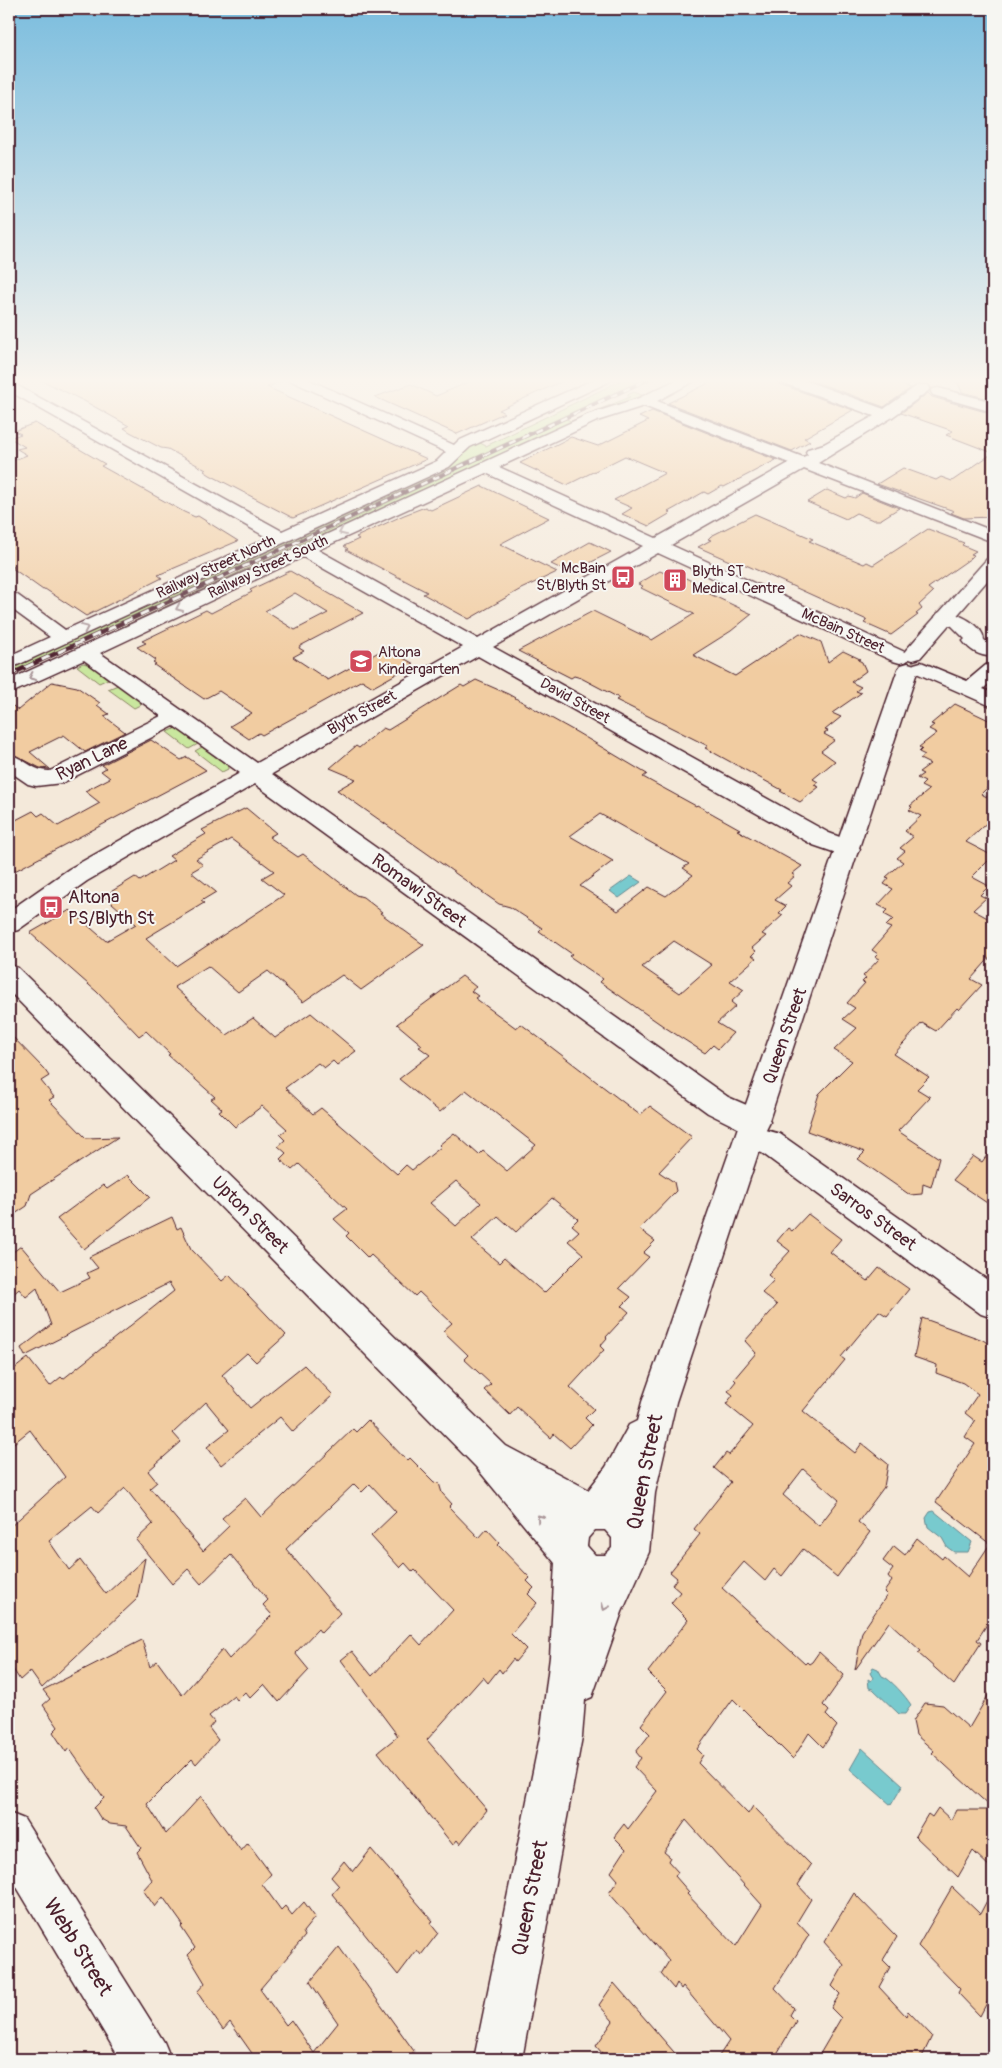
<svg xmlns="http://www.w3.org/2000/svg" width="1002" height="2068" font-family="Pangolin,sans-serif">
	<style>
		.green { fill: #c9e79e; stroke: #8a8364 }
		.water { fill: #78cace; stroke: #66868d }
		.building { fill: #f1cca1; stroke: #4a1f2b; fill-rule: evenodd }
		.lines { fill: none; stroke-linecap: round; stroke-linejoin: round }
		.minor-casing { stroke: #4a1f2b; stroke-width: 3 }
		.major-casing { stroke: #4a1f2b; stroke-width: 3 }
		.minor { fill: #f6f6f2; fill-rule: evenodd }
		.major { fill: #f6f6f2; fill-rule: evenodd }
		.rail-far1-casing { stroke: #4a1f2b; stroke-width: 4 }
		.rail-casing { stroke: #4a1f2b; stroke-width: 4.5 }
		.rail-far1 { stroke: #f6f6f2; stroke-width: 2.5; stroke-dasharray: 7; stroke-linecap: butt }
		.rail { stroke: #f6f6f2; stroke-width: 3; stroke-dasharray: 9; stroke-linecap: butt }
		.oneway { stroke: #a99598 }
		.labels { text-anchor: middle; dominant-baseline: central; stroke-width: 4; stroke-linejoin: round; paint-order: stroke }
		.far-street-label { font-size: 15px; fill: #4a1f2b; stroke: #f6f6f2 }
		.far-poi-label { font-size: 15px; fill: #4a1f2b; stroke: #f6f6f2; text-anchor: start }
		.street-label { font-size: 18px; fill: #4a1f2b; stroke: #f6f6f2 }
		.poi-label { font-size: 18px; fill: #4a1f2b; stroke: #f6f6f2; text-anchor: start }
		.near-street-label { font-size: 21px; fill: #4a1f2b; stroke: #f6f6f2 }
	</style>
	<rect width="100%" height="100%" fill="#f4e9da"/>
	<filter id="ink" filterUnits="userSpaceOnUse"><feTurbulence type="fractalNoise" baseFrequency=".02" numOctaves="2"/><feDisplacementMap in="SourceGraphic" scale="10" xChannelSelector="R" yChannelSelector="G"/><feConvolveMatrix kernelMatrix="1 2 1 2 8 2 1 2 1" color-interpolation-filters="sRGB"/></filter>
	<g filter="url(#ink)">
		<!-- green -->
		<path class="green" d="M619,378H646L9,673V666L452,464L464,450L478,442L486,446L620,381L617,380Z
			M634,392L644,396L593,413L461,472L9,683V680L566,419L571,421L630,397L627,395Z
			M83,663L91,665L108,679L99,683L77,666Z
			M118,685L141,702L140,705L134,708L108,689Z
			M177,728L197,743L198,744L189,749L167,732Z
			M202,747L228,766V769L222,772L195,751Z"/>
		<!-- water -->
		<path class="water" d="M631,876L641,882L619,898L610,891Z
			M934,1511L972,1542L968,1552H954L947,1547L942,1538L928,1527L926,1518L930,1512Z
			M873,1667L878,1669L882,1676C890,1678 907,1698 911,1705L905,1714H899L873,1689L869,1688L868,1679L871,1681L873,1678L870,1673Z
			M862,1748L903,1785L891,1805L850,1769Z"/>
		<!-- building -->
		<path class="building" d="M37,378H283L285,380L267,387L427,459L293,518L210,475L204,471L206,470L168,449L161,448L130,432L124,428L129,426L86,402Z
			M478,378H569L499,410L504,413L457,434L375,397L411,384L436,396Z
			M719,378H774L777,383L853,410L804,438L810,441L792,451L668,403Z
			M805,378H885L911,388L884,407Z
			M973,378H993V400L962,392L957,381Z
			M928,393L932,397L993,414V453L946,435L953,431L901,413Z
			M652,411L776,460L724,487L722,486L708,494L704,492L668,512L671,513L649,526L622,514L632,508L614,500L665,473L625,456L567,485L520,463L571,437L598,446L648,421L639,417Z
			M35,423L105,464L101,466L184,512L195,517L198,516L238,541L158,575L162,578L86,616L45,589L43,590L12,568L14,567L9,563V462L27,455L17,449L25,447L10,438L21,434L14,431Z
			M993,453V517L964,518L951,513L954,511L877,484L903,468L936,480L941,477L952,481Z
			M482,486L549,518L500,544L557,572L521,589L469,619L423,594L427,592L346,550L348,549L344,546L359,539L356,537L404,515L425,507L431,510Z
			M827,490L846,498L849,496L855,498L862,493L899,508L880,520H873L856,513L846,519L807,502Z
			M755,514L813,539L809,541L864,564L867,562L873,565L928,529L964,543L962,545L976,551L971,554L974,555L971,558L928,588L933,592L919,605L922,609L916,614L918,615L891,635L864,623L867,620L737,561L734,563L698,547L711,540L708,539L711,536Z
			M590,542L611,552L570,573L551,564Z
			M290,571L363,613L300,646L299,648L304,651L293,657L328,680L386,648L414,664L373,687L362,680L262,735L259,733L249,739L230,726L252,713L219,691L204,699L154,665L156,664L153,662L156,660L137,647L146,643L142,641L206,610L211,613L252,592L250,590ZM295,593L328,613L295,630L265,611Z
			M660,571L667,574L671,571L694,582L691,584L697,586L695,587L752,614L731,631L693,655L735,676L800,633L821,642L828,662L843,651L860,659L858,660L862,662L866,671L851,682L861,687L856,691L861,693L832,713L841,717L825,730L828,731L824,734L835,740L821,751L835,761L813,779L818,782L814,785L819,787L800,802L780,791L782,790L705,748L708,746L616,700L619,698L581,678L574,676L571,678L518,651L593,611L652,640L694,614L641,588L643,586L638,584Z
			M476,680L508,694L578,733L647,774L643,777L696,806L697,805L740,829L737,830L802,866L792,874L795,876L787,883L791,886L775,900L786,906L779,913L783,915L762,934L766,936L752,948L756,951L752,955L756,958L730,981L744,990L731,1002L736,1006L717,1023L733,1033L718,1049L713,1045L705,1053L666,1028L600,982L603,979L569,956L572,954L539,931L542,928L510,907L499,904L337,790L356,779L330,768L356,746L359,748L383,728L388,730L461,685L464,687ZM600,814L689,864L683,868L693,875L666,896L649,887L618,911L580,886L613,861L570,836ZM674,941L712,965L680,993L642,967Z
			M52,682L77,687L100,703L97,705L109,714L104,716L125,732L85,752L64,735L30,752L50,769L40,768L9,752V703L18,710Z
			M955,704L993,722V782L981,794L993,800V817L966,842L993,856L972,877L989,886L980,895L986,898L973,910L993,921V954L971,979L982,985L959,1010L957,1008L936,1031L922,1023L894,1054L929,1077L917,1089L930,1097L898,1131L939,1158L931,1187L923,1184L922,1194L910,1195L858,1159L865,1152L807,1131L819,1094L852,1061L834,1050L857,1028L843,1019L855,1008L847,1003L865,983L862,982L866,978L863,976L879,959L875,957L878,954L872,950L891,928L886,926L893,919L884,914L888,910L878,905L893,889L884,884L889,878L886,877L903,862L897,858L905,851L900,848L913,837L905,831L921,816L909,810L912,807L910,806L929,790L921,786L925,782L917,778L923,774L919,772L930,764L920,759L925,755L919,752L922,749L919,747L937,733L929,729L934,725L931,724Z
			M151,740L181,760L187,757L206,770L9,874V830L16,826L12,822L33,811L38,816L43,813L58,826L100,803L85,791L110,778L101,771L106,768L102,765Z
			M246,808L276,833L269,837L298,857L303,854L356,895L363,897L382,912L380,913L424,945L361,990L342,975L303,1002L268,971L238,992L208,966L174,987L227,1035L253,1018L275,1038L311,1013L356,1051L337,1065L333,1061L324,1068L318,1063L285,1088L313,1114L321,1108L397,1174L406,1165L412,1170L441,1147L439,1145L454,1133L479,1155L483,1151L507,1171L536,1145L466,1090L440,1112L399,1079L430,1055L419,1047L422,1045L397,1024L462,976L476,987L471,991L478,996L475,998L516,1028L521,1024L640,1115L650,1106L692,1137L659,1172L674,1182L676,1191L639,1229L655,1241L643,1253L649,1257L619,1288L631,1297L622,1306L629,1312L606,1337L607,1338L600,1346L604,1350L570,1387L594,1409L585,1418L592,1425L570,1448L554,1434L551,1438L517,1407L510,1415L484,1390L491,1384L464,1359L468,1355L443,1331L452,1323L419,1292L415,1296L371,1255L368,1258L346,1236L349,1233L334,1219L347,1209L299,1164L292,1170L280,1159L286,1153L278,1146L285,1140L280,1135L287,1129L262,1106L235,1127L219,1111L222,1109L211,1099L215,1097L168,1055L170,1054L146,1031L139,1036L97,992L30,933L70,910L106,941L136,924L104,896L135,877L140,881L174,860L169,856L206,834L202,830ZM231,839L274,871L262,878L284,895L176,966L146,938L204,903L201,901L216,892L191,872L203,865L196,859ZM456,1181L481,1203L456,1226L430,1203ZM552,1198L578,1219L572,1225L579,1231L568,1241L583,1254L544,1293L504,1258L499,1263L472,1240L498,1216L516,1232Z
			M9,1033L44,1069L49,1076L41,1081L54,1097L49,1100L86,1138L118,1137L31,1194L27,1206L9,1218Z
			M993,1147V1207L953,1180L973,1156L982,1162Z
			M128,1175L150,1197L84,1249L57,1219L103,1185L107,1189Z
			M808,1214L841,1239L830,1252L868,1281L879,1268L909,1289L887,1316L879,1311L841,1357L845,1360L803,1411L855,1453L862,1443L888,1464L884,1487L858,1522L870,1532L837,1577L803,1549L782,1576L774,1569L765,1581L744,1562L722,1588L805,1664L807,1662L809,1664L812,1662L819,1652L844,1675L823,1705L829,1711L826,1715L837,1726L823,1747L809,1733L793,1759L733,1699L697,1749L703,1755L698,1763L748,1814L753,1806L811,1865L798,1885L811,1899L797,1922L809,1935L775,1988L794,2008L790,2015L796,2021L774,2059H717L729,2041L683,1986L681,1989L677,1983L674,1989L661,1974L669,1961L609,1893L618,1880L611,1872L626,1849L614,1837L624,1824L628,1829L657,1791L634,1767L641,1758L636,1752L650,1734L641,1725L667,1691L648,1672L688,1620L671,1603L680,1592L672,1585L677,1578L670,1572L700,1534L694,1529L731,1482L714,1468L726,1453L729,1455L753,1426L726,1404L733,1395L728,1391L736,1381L734,1379L756,1353L745,1341L777,1305L762,1293L774,1280L768,1275L790,1251L777,1241L788,1228L792,1231ZM803,1469L839,1500L819,1526L783,1495ZM686,1820L762,1905L736,1946L687,1894L689,1892L675,1876L678,1872L668,1861L670,1857L664,1852Z
			M172,1217L177,1229L181,1227L191,1249L222,1281L229,1275L286,1335L256,1362L247,1353L222,1375L250,1408L304,1365L333,1395L293,1432L280,1417L221,1465L207,1447L229,1430L206,1402L173,1433L181,1442L148,1471L157,1482L150,1488L203,1551L229,1526L222,1518L245,1498L261,1517L353,1429L356,1432L368,1420L407,1461L410,1458L434,1482L439,1483L442,1493L452,1504L449,1507L479,1538L487,1529L500,1543L498,1545L530,1578L527,1581L534,1588L528,1594L537,1603L511,1634L526,1649L515,1662L513,1659L502,1673L499,1669L488,1683L483,1677L427,1740L487,1810L460,1844L457,1840L453,1845L378,1752L398,1736L341,1660L352,1651L372,1676L411,1634L421,1645L453,1610L415,1570L413,1572L405,1563L400,1568L371,1536L396,1512L370,1484L362,1492L354,1484L286,1549L340,1613L321,1633L318,1629L295,1653L309,1670L279,1702L264,1684L250,1698L245,1692L237,1700L234,1696L209,1716L214,1722L209,1728L218,1740L196,1764L192,1759L147,1804L166,1834L201,1796L241,1851L248,1843L271,1874L262,1884L281,1910L285,1906L292,1915L304,1902L315,1917L303,1932L305,1936L260,1989L286,2025L291,2020L314,2053L338,2023L310,1982L339,1947L414,2051L408,2059H256L230,2022L223,2030L197,1992L205,1983L188,1955L195,1948L181,1927L183,1925L163,1897L155,1907L143,1890L152,1880L137,1852L141,1848L126,1826L110,1824L101,1819L94,1808L104,1798L69,1748L66,1752L53,1732L58,1727L43,1705L50,1699L43,1690L142,1640L150,1667L157,1661L182,1695L222,1650L229,1659L272,1615L263,1605L268,1600L231,1555L201,1584L188,1569L172,1584L136,1540L153,1524L125,1488L98,1513L92,1506L49,1541L69,1570L80,1560L106,1594L145,1558L137,1599L42,1688L30,1671L20,1680L9,1663V1528L65,1477L30,1430L9,1447V1373L28,1358L50,1386L61,1377L63,1379L174,1291L169,1283L25,1356L21,1348L51,1325L37,1288L26,1297L19,1289L9,1298V1255L21,1246L60,1292L90,1278L87,1273L98,1268L89,1257Z
			M922,1318L983,1340L993,1347V1615L977,1640L981,1643L954,1685L918,1653L921,1651L889,1622L855,1670L862,1632L887,1595L884,1592L892,1581L888,1576L893,1569L883,1561L894,1546L905,1555L917,1538L942,1559L944,1556L968,1577L990,1544L936,1502L975,1444L965,1437L975,1421L965,1413L978,1394L963,1383L936,1373L937,1365L914,1357Z
			M993,1687V1809L932,1753L934,1751L916,1735L913,1721L925,1703L943,1705L969,1728Z
			M938,1808L951,1820L956,1810H993V1870L973,1851L958,1877L915,1836L928,1814L932,1817Z
			M371,1849L433,1921L430,1923L438,1933L421,1955L417,1950L398,1975L332,1894L339,1886L331,1877L344,1861L353,1872Z
			M952,1887L980,1914L993,1889V1991L980,2016L958,1993L960,1989L918,1946Z
			M854,1893L897,1937L883,1960L890,1967L879,1987L906,2016L908,2011L932,2036L921,2059H817L841,2018L831,2008L840,1994L832,1986L844,1965L824,1942Z
			M614,1983L680,2059H607L596,2046L613,2021L599,2005Z"/>
		<g class="lines">
			<!-- minor casing -->
			<g class="minor-casing">
				<path id="minor" d="M285,378H305L454,445L458,441L597,378H617L470,447L449,467L9,669V656L50,637L9,607V592L16,594L65,630L268,538L9,391V381L282,531L437,461L446,452Z
					M680,378H700L657,401L803,457L808,455L806,452L808,449L824,444L874,416L778,381L776,378H798L884,409L918,385H928L930,388L928,391L891,418L818,463L993,531V542L804,469L671,545L907,653L910,657L907,661L900,663L893,661L658,553L493,647L829,833L856,843L860,849L856,855L848,857L813,845L478,656L272,774L728,1097L765,1113L770,1122L766,1130L780,1134L993,1284V1318L981,1314L762,1153L740,1147L735,1138L740,1129L708,1113L255,784L87,881L18,930L9,933V911L69,869L240,773L174,726L62,783L36,786L28,784L9,771V754C24,758 34,772 50,771L161,716L84,660L9,694V680L587,415L639,398ZM644,406L789,463L656,538L499,467L597,421ZM486,473L643,546L478,639L318,550ZM303,557L463,647L257,763L100,653Z
					M938,388L993,402V412L933,395L931,392L933,389Z
					M945,611C958,614 983,624 984,640L993,646V656C981,657 970,651 963,641L965,639L952,626L938,621L935,617L938,613Z
					M921,662L967,681L986,665L993,663V680L983,689L993,693V707L914,672L911,668L914,664Z
					M9,965L18,968L506,1446L604,1498L609,1511L604,1524L591,1529L565,1518L585,1542L591,1555L585,1568L572,1574L559,1568L476,1467L9,991Z
					M9,1813L24,1819L164,2042L171,2059H120L9,1874Z"/>
			</g>
			<!-- major casing -->
			<g class="major-casing">
				<path id="major" d="M993,558V574L920,658L913,660L906,658L903,654L906,650L987,559Z
					M908,663L915,665L918,669L676,1402L655,1493L649,1552L622,1612L592,1697L585,1700L582,1737L522,2059H474L540,1737L550,1657L555,1562L550,1549V1537L561,1512L569,1504L583,1497L606,1467L629,1425L637,1421L642,1402L898,669L901,665ZM595,1530H605L612,1538V1548L605,1555H595L587,1546L588,1538Z"/>
			</g>
			<!-- minor -->
			<use href="#minor" class="minor"/>
			<!-- major -->
			<use href="#major" class="major"/>
			<!-- rail-far1 casing -->
			<g class="rail-far1-casing">
				<path id="rail-far1" d="M217,579L651,378"/>
			</g>
			<!-- rail casing -->
			<g class="rail-casing">
				<path id="rail" d="M9,675L220,578"/>
			</g>
			<!-- rail-far1 -->
			<use href="#rail-far1" class="rail-far1"/>
			<!-- rail -->
			<use href="#rail" class="rail"/>
		</g>
		<!-- one-way arrows -->
		<defs><path id="oneway-chevron" d="M-2-3.5L2.5 0L-2 3.5" fill="none" stroke-width="1.6" stroke-linecap="round" stroke-linejoin="round" transform="scale(1.25)"/></defs>
		<g class="oneway">
			<use href="#oneway-chevron" transform="translate(342 532) rotate(156)"/>
			<use href="#oneway-chevron" transform="translate(179 608) rotate(155)"/>
			<use href="#oneway-chevron" transform="translate(85 628) rotate(-25)"/>
			<use href="#oneway-chevron" transform="translate(32 677) rotate(155)"/>
			<use href="#oneway-chevron" transform="translate(540 1518) rotate(-129)"/>
			<use href="#oneway-chevron" transform="translate(605 1607) rotate(113)"/>
		</g>
	</g>
	<!-- sky -->
	<linearGradient id="sky" x2="0" y2="1"><stop stop-color="#7bbdde"/><stop offset="0.57" stop-color="#faf5ee"/><stop offset="1" stop-color="#faf5ee" stop-opacity="0"/></linearGradient>
	<rect width="1002" height="668" fill="url(#sky)"/>
	<!-- icons -->
	<defs>
		<g id="bus-square" transform="scale(1.25)"><rect x="-9" y="-9" width="18" height="18" rx="4" fill="#d1495b" stroke="#f6f6f2"/><path d="M-5-6H5V4H4V6H2V4H-2V6H-4V4H-5ZM-3.5-4V0h7V-4ZM-3.5 1.2v1.5H-2V1.2ZM2 1.2v1.5H3.5V1.2Z" fill="#fff"/></g>
		<g id="building-square" transform="scale(1.25)"><rect x="-9" y="-9" width="18" height="18" rx="4" fill="#d1495b" stroke="#f6f6f2"/><path d="M-4-6H4V6H1V3H-1V6H-4ZM-2.5-4.3h1.7v1.8h-1.7ZM.8-4.3h1.7v1.8H.8ZM-2.5-1h1.7V.8h-1.7ZM.8-1h1.7V.8H.8Z" fill="#fff"/></g>
		<g id="school-square" transform="scale(1.25)"><rect x="-9" y="-9" width="18" height="18" rx="4" fill="#d1495b" stroke="#f6f6f2"/><path d="M0-5L7-2L0 1L-7-2ZM-4 1L0 2.5L4 1V4Q0 6-4 4Z" fill="#fff"/></g>
	</defs>
	<g fill-rule="evenodd">
		<use href="#bus-square" x="623" y="577"/>
		<use href="#building-square" x="675" y="580"/>
		<use href="#school-square" x="361" y="661"/>
		<use href="#bus-square" x="51" y="907"/>
	</g>
	<g class="labels">
		<!-- far-street labels -->
		<g class="far-street-label">
			<text transform="translate(216 567) rotate(-25)">Railway Street North</text>
			<text transform="translate(268 567) rotate(-25)">Railway Street South</text>
			<text transform="translate(843 631) rotate(24)">McBain Street</text>
			<text transform="translate(575 701) rotate(29)">David Street</text>
			<text transform="translate(362 713) rotate(-29)">Blyth Street</text>
		</g>
		<!-- far-poi labels -->
		<g class="far-poi-label">
			<text x="606" y="568" text-anchor="end">McBain<tspan x="606" dy="17">St/Blyth St</tspan></text>
			<text x="692" y="571">Blyth ST<tspan x="692" dy="17">Medical Centre</tspan></text>
			<text x="378" y="652">Altona<tspan x="378" dy="17">Kindergarten</tspan></text>
		</g>
		<!-- street labels -->
		<g class="street-label">
			<text transform="translate(92 759) rotate(-26)">Ryan Lane</text>
			<text transform="translate(419 891) rotate(36)">Romawi Street</text>
			<text transform="translate(785 1036) rotate(-71)">Queen Street</text>
			<text transform="translate(250 1215) rotate(45)">Upton Street</text>
			<text transform="translate(873 1217) rotate(36)">Sarros Street</text>
		</g>
		<!-- poi labels -->
		<g class="poi-label">
			<text x="68" y="897">Altona<tspan x="68" dy="21">PS/Blyth St</tspan></text>
		</g>
		<!-- near-street labels -->
		<g class="near-street-label">
			<text transform="translate(645 1472) rotate(-79)">Queen Street</text>
			<text transform="translate(530 1898) rotate(-79)">Queen Street</text>
			<text transform="translate(78 1947) rotate(58)">Webb Street</text>
		</g>
	</g>
	<!-- margin -->
	<rect width="1002" height="2068" fill="none" stroke="#f6f6f2" stroke-width="30"/>
	<rect x="15" y="15" width="972" height="2038" fill="none" stroke="#4a1f2b" stroke-width="2" filter="url(#ink)"/>
</svg>
